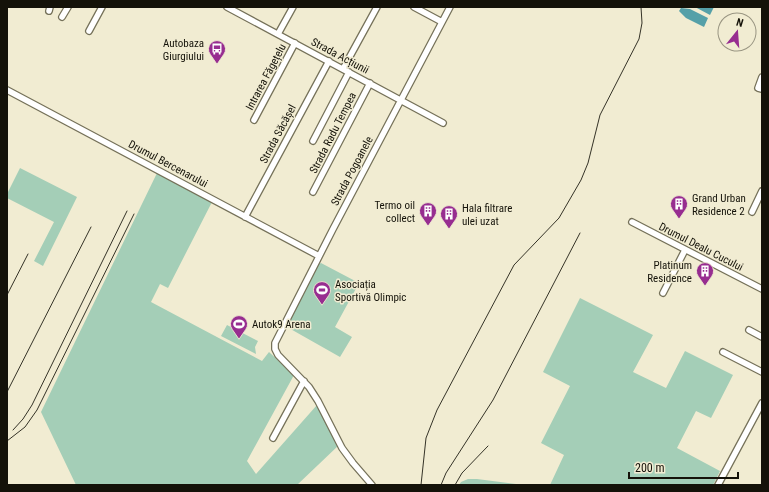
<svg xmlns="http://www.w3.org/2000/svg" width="769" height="492" font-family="'Roboto Condensed',sans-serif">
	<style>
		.green { fill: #a4ceb7 }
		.water { fill: #55a0a8 }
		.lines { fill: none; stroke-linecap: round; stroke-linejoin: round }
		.minor-casing { stroke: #757159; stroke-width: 8 }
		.minor { stroke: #fff; stroke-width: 5.5 }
		.rail { stroke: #353327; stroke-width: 1 }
		.labels { text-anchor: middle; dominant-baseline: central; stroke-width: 3; stroke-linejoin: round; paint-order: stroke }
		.poi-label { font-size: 11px; fill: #141209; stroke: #f1ecd2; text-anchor: start }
		.street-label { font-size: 11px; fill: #141209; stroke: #f1ecd2 }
	</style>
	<rect width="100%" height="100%" fill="#f1ecd2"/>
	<!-- green -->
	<path class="green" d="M20,168L77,197L43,266L34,261L54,222L7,198V194Z
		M157,173L212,202L168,288L160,284L151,302L262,361L269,352L294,375L247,461L256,474L317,405L339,445L297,485H76L41,412Z
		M321,263L359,283L335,327L352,337L340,357L287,327L317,265Z
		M580,298L653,335L633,372L666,388L685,351L733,375L711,418L696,411L677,448L720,471L713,485H550L564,455L541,443L570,386L543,372Z
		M227,325L258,341L255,347L256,354L221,336Z
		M468,479H477L524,485H459L461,482Z"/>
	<!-- water -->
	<path class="water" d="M695,7H714L710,15Z
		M681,8L690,9L708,18L704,27L686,18L679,11Z"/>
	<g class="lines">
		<!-- minor casing -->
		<g class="minor-casing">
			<path id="minor" d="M227,7L443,123
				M414,7L442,22
				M49,11L50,7
				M62,17L68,7
				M89,31L102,7
				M278,34L293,7
				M343,69L377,7
				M762,77L758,88L762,89
				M7,90L319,256
				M254,120L295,43
				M313,141L349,72
				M313,192L370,83
				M752,212L762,191
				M245,217L329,61
				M632,222L762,289
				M663,293L685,250
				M749,330L762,337
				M723,352L762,372
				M273,438L304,381
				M372,485L353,463L342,448L318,401L309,387L278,355L275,349V343L333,229L450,7
				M718,485L762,403"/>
		</g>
		<!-- minor -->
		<use href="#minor" class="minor"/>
		<!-- rail -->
		<path class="rail" d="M7,295L28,254
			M7,392L91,227
			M13,430L23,419L32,405L127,211
			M7,441L25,427L37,410L134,214
			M421,485L426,438L437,410L514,265L559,218L581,180L588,163L600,115L639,39L642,23L641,7
			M441,485L446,473L493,400L580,233
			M455,485L462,473L488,446"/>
	</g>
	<!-- icons -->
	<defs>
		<g id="bus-pin" transform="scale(0.9)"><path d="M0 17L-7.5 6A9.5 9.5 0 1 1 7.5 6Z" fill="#972d90" stroke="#f1ecd2"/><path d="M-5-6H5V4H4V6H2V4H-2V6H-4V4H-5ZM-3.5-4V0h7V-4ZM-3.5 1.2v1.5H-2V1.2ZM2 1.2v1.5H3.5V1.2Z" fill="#fff"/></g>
		<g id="building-pin" transform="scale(0.9)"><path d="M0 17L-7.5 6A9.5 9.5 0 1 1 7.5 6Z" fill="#972d90" stroke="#f1ecd2"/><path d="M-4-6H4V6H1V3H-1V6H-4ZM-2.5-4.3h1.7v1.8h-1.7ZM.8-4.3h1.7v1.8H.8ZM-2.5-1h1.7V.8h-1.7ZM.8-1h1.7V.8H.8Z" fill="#fff"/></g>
		<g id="stadium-pin" transform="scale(0.9)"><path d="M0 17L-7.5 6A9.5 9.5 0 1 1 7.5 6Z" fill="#972d90" stroke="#f1ecd2"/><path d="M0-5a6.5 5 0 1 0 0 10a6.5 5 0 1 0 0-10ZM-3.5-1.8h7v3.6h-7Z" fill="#fff"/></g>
	</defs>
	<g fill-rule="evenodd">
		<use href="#bus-pin" x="217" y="49"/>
		<use href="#building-pin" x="679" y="204"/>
		<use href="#building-pin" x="428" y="211"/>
		<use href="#building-pin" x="449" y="214"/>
		<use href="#building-pin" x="705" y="271"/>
		<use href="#stadium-pin" x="322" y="290"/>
		<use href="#stadium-pin" x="239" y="324"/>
	</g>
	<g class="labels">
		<!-- poi labels -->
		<g class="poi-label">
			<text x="204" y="43" text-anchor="end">Autobaza<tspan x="204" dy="13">Giurgiului</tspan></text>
			<text x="692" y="198">Grand Urban<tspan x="692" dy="13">Residence 2</tspan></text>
			<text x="415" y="205" text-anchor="end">Termo oil<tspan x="415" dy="13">collect</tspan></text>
			<text x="462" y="208">Hala filtrare<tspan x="462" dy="13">ulei uzat</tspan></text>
			<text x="692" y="265" text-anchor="end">Platinum<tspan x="692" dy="13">Residence</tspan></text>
			<text x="335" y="284">Asociația<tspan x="335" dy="13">Sportivă Olimpic</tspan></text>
			<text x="252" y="324">Autok9 Arena</text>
		</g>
		<!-- street labels -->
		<g class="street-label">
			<text transform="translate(340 56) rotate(28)">Strada Acțiunii</text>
			<text transform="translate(266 77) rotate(-62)">Intrarea Făgețelu</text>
			<text transform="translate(333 133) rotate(-63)">Strada Radu Tempea</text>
			<text transform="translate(278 134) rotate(-62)">Strada Săcășel</text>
			<text transform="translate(168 164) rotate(28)">Drumul Bercenarului</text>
			<text transform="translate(352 171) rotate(-62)">Strada Pogoanele</text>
			<text transform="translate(701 247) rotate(27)">Drumul Dealu Cucului</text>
		</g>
	</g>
	<!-- border -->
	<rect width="769" height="492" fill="none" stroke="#141209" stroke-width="16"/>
	<!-- north arrow -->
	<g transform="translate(737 32) rotate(17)"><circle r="19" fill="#f1ecd2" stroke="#999582"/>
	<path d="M0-3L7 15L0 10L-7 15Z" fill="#972d90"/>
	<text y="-6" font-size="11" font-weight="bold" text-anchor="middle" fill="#141209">N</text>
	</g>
	<!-- scale -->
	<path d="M629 472v6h109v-6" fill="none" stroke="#141209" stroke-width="2"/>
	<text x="635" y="472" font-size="12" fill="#141209" stroke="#f1ecd2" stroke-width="3" paint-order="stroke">200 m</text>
</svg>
